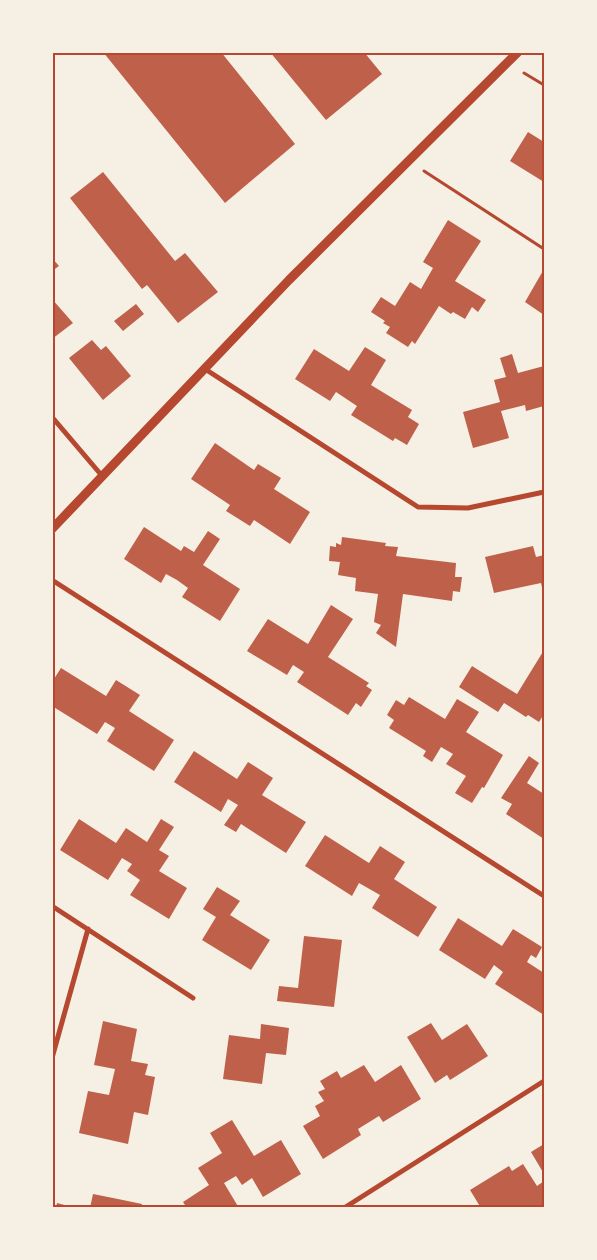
<svg xmlns="http://www.w3.org/2000/svg" width="597" height="1260" font-family="'PT Sans',sans-serif">
	<style>
		.building { fill: #bf614a }
		.lines { fill: none; stroke-linecap: round; stroke-linejoin: round }
		.path { stroke: #b5482f; stroke-width: 3 }
		.minor { stroke: #b5482f; stroke-width: 5 }
		.tertiary { stroke: #b5482f; stroke-width: 9 }
		.neatline { fill: none; stroke: #b5482f; stroke-width: 2 }
	</style>
	<rect width="100%" height="100%" fill="#f6efe4"/>
	<!-- building -->
	<path class="building" d="M103,52H221L295,144L225,203Z
		M270,52H364L382,74L326,120Z
		M528,132L544,142V182L510,161Z
		M103,172L175,261L185,253L218,292L178,323L147,285L142,289L70,198Z
		M448,220L481,241L455,281L486,300L478,312L472,307L465,319L453,312L451,314L439,306L415,344L412,341L408,347L386,333L390,327L383,323L385,321L371,312L381,297L395,306L410,282L421,289L433,268L423,262Z
		M52,258L59,266L52,271Z
		M544,269V315L525,302Z
		M52,299L73,323L52,339Z
		M136,304L144,314L123,331L114,321Z
		M92,340L101,350L106,346L131,376L103,400L69,358Z
		M365,347L386,360L371,385L412,410L408,417L419,424L407,445L395,438L393,441L351,415L357,406L336,392L330,401L295,379L314,349L349,371Z
		M512,354L518,373L544,366V406L526,411L525,405L501,411L509,438L473,448L463,412L500,402L494,380L506,377L500,358Z
		M215,443L254,470L258,464L281,478L274,489L310,512L290,544L254,520L250,526L226,511L230,505L191,479Z
		M144,527L181,551L184,546L194,552L208,531L220,539L203,565L240,589L220,621L182,597L188,588L177,580L166,574L161,583L124,559Z
		M342,537L386,543L385,546L398,547L396,556L456,563L455,577H462L460,592L453,591L452,601L403,594L396,647L376,633L381,625L374,622L378,594L355,591L356,578L338,575L340,562L329,561L330,546L336,547V543L341,545Z
		M533,546L536,557L544,555V597L541,583L494,593L485,557Z
		M331,605L353,619L328,657L369,683L366,686L372,690L361,707L356,703L348,715L297,682L304,672L293,665L287,675L247,651L268,619L308,644Z
		M544,650V714L539,722L528,715L526,717L504,703L498,712L459,687L472,666L517,694Z
		M61,668L106,696L116,680L140,695L129,711L174,740L154,771L107,741L115,728L105,722L97,734L52,706V682Z
		M409,697L445,719L457,699L479,712L466,732L503,755L484,788L482,787L472,803L455,793L466,776L446,764L453,754L441,747L432,762L423,756L426,751L389,728L394,720L387,715L396,700L404,705Z
		M194,751L237,779L248,762L273,778L262,795L306,822L286,853L241,824L236,832L224,825L238,805L228,799L221,812L174,782Z
		M529,756L539,763L527,783L544,794V839L506,814L512,804L501,798Z
		M79,819L116,843L126,828L147,842L161,819L174,827L159,850L169,856L159,871L187,888L169,919L130,895L140,880L127,871L132,864L122,858L108,880L60,850Z
		M325,835L369,863L380,846L405,862L394,879L437,907L418,937L372,908L380,895L359,883L352,896L305,866Z
		M217,887L240,901L230,915L270,940L251,970L202,940L216,917L203,909Z
		M458,918L502,946L513,929L542,947L536,958L531,955L527,962L544,973V1015L495,984L503,972L494,965L485,979L439,950Z
		M304,936L342,940L334,1007L277,1001L279,986L298,988Z
		M103,1021L137,1029L131,1061L148,1064L145,1075L155,1077L148,1115L134,1112L128,1144L79,1133L88,1091L109,1095L115,1069L94,1065Z
		M431,1023L442,1040L467,1024L488,1056L450,1080L447,1075L435,1083L407,1037Z
		M261,1024L289,1028L286,1055L266,1053L262,1084L223,1079L229,1035L260,1039Z
		M364,1065L375,1082L401,1065L421,1099L383,1122L379,1116L358,1129L361,1135L323,1159L303,1126L320,1116L315,1106L324,1101L318,1092L325,1089L320,1081L337,1071L341,1078Z
		M232,1120L254,1156L281,1140L301,1174L263,1197L252,1178L242,1185L236,1176L224,1183L239,1208H187L183,1202L209,1185L198,1168L222,1153L210,1133Z
		M544,1144V1174L531,1152Z
		M523,1164L537,1186L544,1181V1208H481L470,1190L509,1166L512,1171Z
		M93,1194L118,1199L142,1204L141,1208H90Z
		M57,1203L72,1207V1208H56Z"/>
	<g class="lines">
		<!-- path -->
		<path class="path" d="M524,73L544,85
			M424,171L544,249"/>
		<!-- minor -->
		<path class="minor" d="M205,369L418,507L468,508L544,492
			M52,417L103,477
			M52,580L544,896
			M52,906L193,998
			M52,1058L88,929
			M344,1208L544,1081"/>
		<!-- tertiary -->
		<path class="tertiary" d="M52,529L289,280L518,52"/>
	</g>
	<!-- border -->
	<rect width="597" height="1260" fill="none" stroke="#f6efe4" stroke-width="108"/>
	<rect x="54" y="54" width="489" height="1152" class="neatline"/>
</svg>
